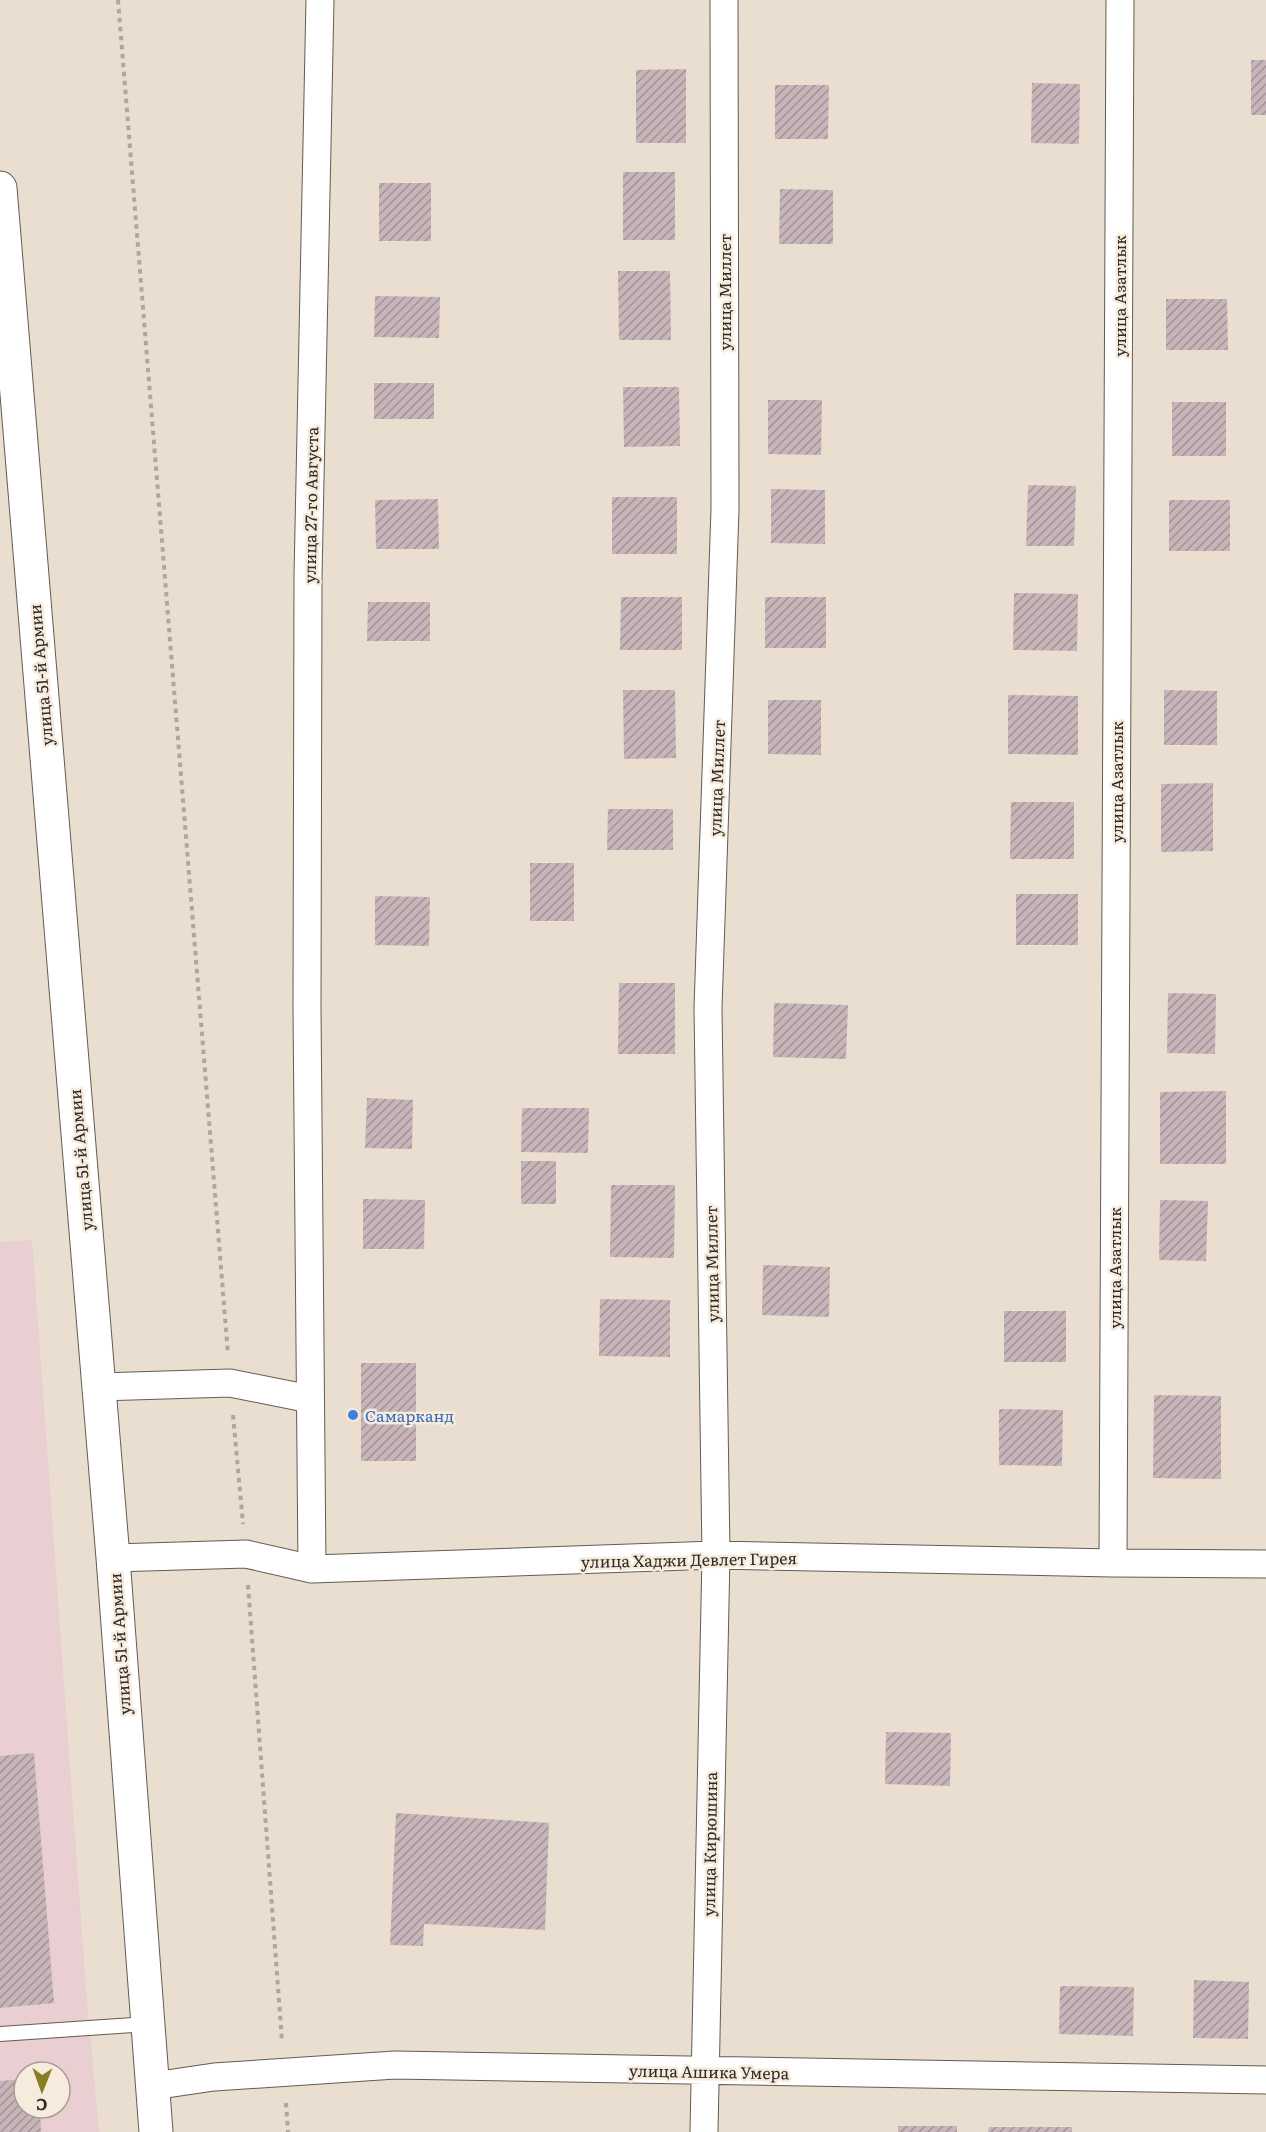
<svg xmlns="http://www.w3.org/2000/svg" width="1266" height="2132" font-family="Literata,serif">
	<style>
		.industrial { fill: #e9ced2; fill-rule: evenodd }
		.building { fill: url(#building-hatch) }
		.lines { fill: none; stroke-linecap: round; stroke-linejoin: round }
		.lane-casing { stroke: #645c50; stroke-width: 16 }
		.street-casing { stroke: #645c50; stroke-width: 29 }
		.secondary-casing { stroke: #645c50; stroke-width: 35 }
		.path { stroke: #afa79b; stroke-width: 4; stroke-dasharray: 4.5 4.5; stroke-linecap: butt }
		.lane { stroke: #fff; stroke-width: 14 }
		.street { stroke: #fff; stroke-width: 27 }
		.secondary { stroke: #fff; stroke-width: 33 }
		.shop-dot { fill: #3f7fe0; stroke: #f6ebdd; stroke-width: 2 }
		.labels { text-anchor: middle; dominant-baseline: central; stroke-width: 5; stroke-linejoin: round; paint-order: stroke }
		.street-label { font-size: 16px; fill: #2e2a25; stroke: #f6ebdd }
		.shop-label { font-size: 16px; fill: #366cbe; stroke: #f6ebdd; text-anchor: start }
	</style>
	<defs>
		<pattern id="building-hatch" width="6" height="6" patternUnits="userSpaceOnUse" patternTransform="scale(1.5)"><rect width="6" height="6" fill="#c7b5ba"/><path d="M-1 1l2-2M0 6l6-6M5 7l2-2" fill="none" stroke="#a29397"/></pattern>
	</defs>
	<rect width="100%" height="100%" fill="#e9ded0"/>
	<!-- industrial -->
	<path class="industrial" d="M32,1240L86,1989L99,2132H0V1242ZM24,2072H60V2108H24Z"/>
	<!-- building -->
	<path class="building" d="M1251,60H1266V115H1251Z
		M686,69V143H636V70Z
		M1032,83L1080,84L1079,144L1031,143Z
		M775,85H829L828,139H775Z
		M623,172H675V240H623Z
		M379,183H431V241H379Z
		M780,189L833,190V244H779Z
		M618,271H670L671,340H619Z
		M375,296L440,297L439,338L374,337Z
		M1166,299H1227L1228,350H1166Z
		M374,383H434V419H374Z
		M623,387H679L680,446L624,447Z
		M768,400H822L821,455L768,454Z
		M1172,402H1226V456H1172Z
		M1028,485L1076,486L1074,546H1026Z
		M771,489L825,490V544L771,543Z
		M612,497H677V554H612Z
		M438,499L439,549H376L375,500Z
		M1169,500H1230V551H1169Z
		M1014,593L1078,594L1077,651L1013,650Z
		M621,597H682V650H620Z
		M765,597H826V648H765Z
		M368,602H430V641H367Z
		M623,690H675L676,758L624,759Z
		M1164,690L1217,691V745H1164Z
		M1008,695L1078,696V755L1008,754Z
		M768,700H821V755L768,754Z
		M1213,783V851L1161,852V784Z
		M1011,802H1074V859H1010Z
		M608,809H673V850H607Z
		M530,863H574V921H530Z
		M1016,894H1078V945H1016Z
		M375,896L430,897L429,946L375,945Z
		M619,983H675V1054H618Z
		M1168,993L1216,994L1215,1054L1167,1053Z
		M774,1003L848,1005L846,1059L773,1057Z
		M1226,1091V1164H1160V1092Z
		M367,1098L413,1100L412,1149L365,1148Z
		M522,1108H589L588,1153L521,1152Z
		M521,1161H556V1204H521Z
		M611,1185H675L674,1258L610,1257Z
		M363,1199L425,1200L424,1249H363Z
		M1160,1200L1208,1201L1206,1261L1159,1260Z
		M763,1265L830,1267L829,1317L762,1315Z
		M600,1299L670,1300V1357L599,1356Z
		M1004,1311H1066V1362H1004Z
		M361,1363H416V1461H361Z
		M1154,1395L1221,1396V1479L1153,1478Z
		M999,1409L1063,1410L1062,1466L999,1465Z
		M886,1732L951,1733L950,1786L885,1784Z
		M34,1753L54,2003L0,2008V1756Z
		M396,1813L549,1823L545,1930L424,1924L423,1946L390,1945Z
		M1194,1980L1249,1982L1248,2039L1193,2038Z
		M1060,1986L1134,1987L1133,2036L1059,2034Z
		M24,2079V2108H40L41,2132H0V2081Z
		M898,2126H957V2132H898Z
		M989,2127H1072V2132H988Z"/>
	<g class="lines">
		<!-- lane casing -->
		<g class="lane-casing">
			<path id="lane" d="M0,2034L148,2024"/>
		</g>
		<!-- street casing -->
		<g class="street-casing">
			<path id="street" d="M99,1387L230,1383L310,1399
				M113,1558L246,1554L312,1569L716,1555L1113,1563L1266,1564
				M1113,1563L1120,0
				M312,1569L307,1009L308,576L320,0
				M153,2086L214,2077L395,2065L1266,2080
				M704,2132L716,1555L708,1008L725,509L724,0"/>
		</g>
		<!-- secondary casing -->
		<g class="secondary-casing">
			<path id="secondary" d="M0,188L113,1558L156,2132"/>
		</g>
		<!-- path -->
		<path class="path" d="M118,0L228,1354
			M233,1415L243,1524
			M248,1585L282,2041
			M286,2103L288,2132"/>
		<!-- lane -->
		<use href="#lane" class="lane"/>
		<!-- street -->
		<use href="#street" class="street"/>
		<!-- secondary -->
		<use href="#secondary" class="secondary"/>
	</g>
	<!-- markers -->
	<circle class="shop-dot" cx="353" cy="1415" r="6"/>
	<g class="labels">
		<!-- street labels -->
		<g class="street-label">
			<text transform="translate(724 292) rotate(-90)">улица Миллет</text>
			<text transform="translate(1119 296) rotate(-90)">улица Азатлык</text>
			<text transform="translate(310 505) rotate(-89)">улица 27-го Августа</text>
			<text transform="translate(40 675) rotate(-95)">улица 51-й Армии</text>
			<text transform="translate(716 778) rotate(-88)">улица Миллет</text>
			<text transform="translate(1116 782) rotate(-90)">улица Азатлык</text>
			<text transform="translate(80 1160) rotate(-95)">улица 51-й Армии</text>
			<text transform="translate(711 1264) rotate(-91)">улица Миллет</text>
			<text transform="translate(1114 1268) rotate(-90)">улица Азатлык</text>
			<text transform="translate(689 1559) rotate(-1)">улица Хаджи Девлет Гирея</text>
			<text transform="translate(119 1644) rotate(-94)">улица 51-й Армии</text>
			<text transform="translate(709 1844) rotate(-89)">улица Кирюшина</text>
			<text transform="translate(709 2071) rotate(1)">улица Ашика Умера</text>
		</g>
		<!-- shop labels -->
		<g class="shop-label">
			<text x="365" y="1415">Самарканд</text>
		</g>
	</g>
	<!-- north arrow -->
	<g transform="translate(42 2090) rotate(181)"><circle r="28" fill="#f6ebdd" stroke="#a69e93" stroke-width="1.5"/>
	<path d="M0-4.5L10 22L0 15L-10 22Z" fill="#897e24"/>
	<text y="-9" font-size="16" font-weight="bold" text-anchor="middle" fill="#2e2a25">С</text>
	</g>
</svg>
